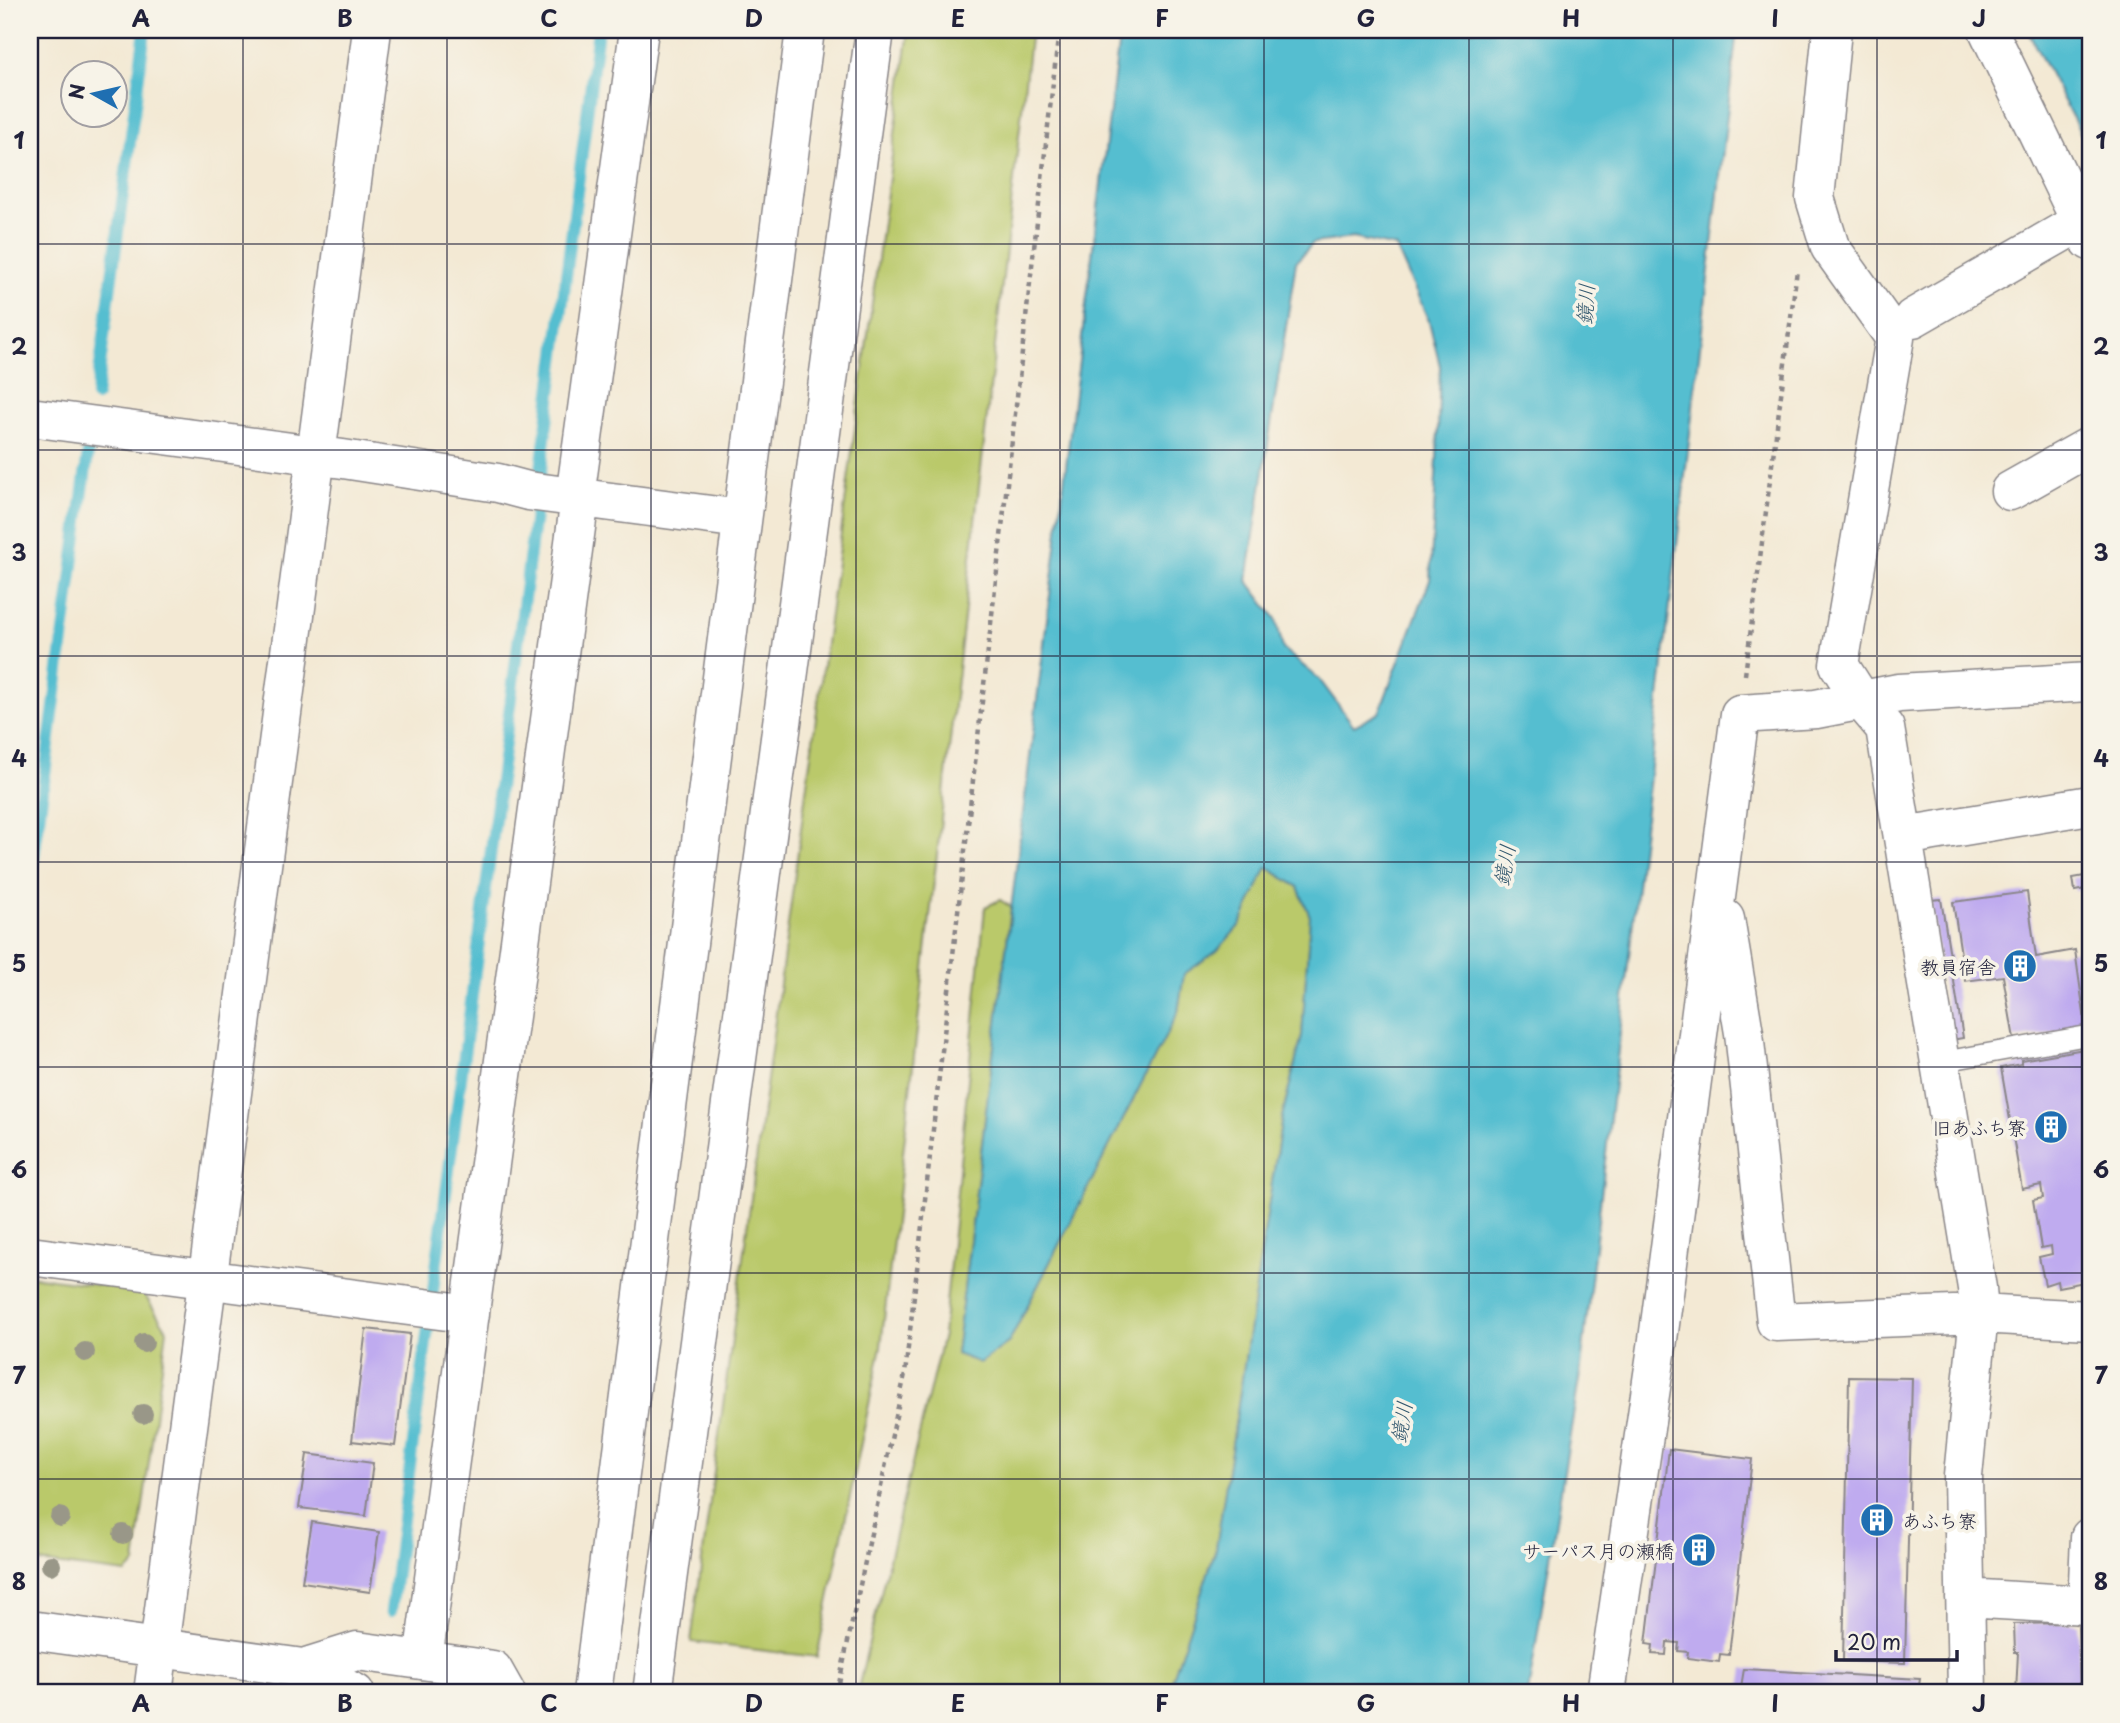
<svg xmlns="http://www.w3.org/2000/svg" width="2120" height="1723" font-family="'Playpen Sans','Klee One',sans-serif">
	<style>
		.green { fill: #bac96b; stroke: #6e7653; stroke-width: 2 }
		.water { fill: #54bed0; stroke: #3b7086; stroke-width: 2; fill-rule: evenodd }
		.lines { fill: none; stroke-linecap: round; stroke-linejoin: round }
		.stream { stroke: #54bed0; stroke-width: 12 }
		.building { fill: #bfabef }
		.service-casing { stroke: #8a8688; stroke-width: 22 }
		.minor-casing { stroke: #8a8688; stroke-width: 41 }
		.tertiary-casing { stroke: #8a8688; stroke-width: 41 }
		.path { stroke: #8a8688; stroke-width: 4.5; stroke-dasharray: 5 5; stroke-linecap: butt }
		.service { stroke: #fff; stroke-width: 19 }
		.minor { stroke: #fff; stroke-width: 38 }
		.tertiary { stroke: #fff; stroke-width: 38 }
		.tree { fill: #999788 }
		.grid { fill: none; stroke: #22223b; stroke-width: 2; stroke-opacity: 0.55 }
		.labels { text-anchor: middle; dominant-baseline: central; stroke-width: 7; stroke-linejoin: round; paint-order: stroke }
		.poi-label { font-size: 19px; fill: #22223b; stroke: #f7f3e8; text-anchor: end }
		.water-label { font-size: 21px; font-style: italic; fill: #34596f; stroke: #f7f3e8 }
		.neatline { fill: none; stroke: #22223b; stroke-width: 2.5 }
		.grid-label { font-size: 23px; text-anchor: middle; font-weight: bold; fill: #22223b }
	</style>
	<rect width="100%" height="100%" fill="#f7f3e8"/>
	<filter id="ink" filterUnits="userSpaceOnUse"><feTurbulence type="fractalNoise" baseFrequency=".0143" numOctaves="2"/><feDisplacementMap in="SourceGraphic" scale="14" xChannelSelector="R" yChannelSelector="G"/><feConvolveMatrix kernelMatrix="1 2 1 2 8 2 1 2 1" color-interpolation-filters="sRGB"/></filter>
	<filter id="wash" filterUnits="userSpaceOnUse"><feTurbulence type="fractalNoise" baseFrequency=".00686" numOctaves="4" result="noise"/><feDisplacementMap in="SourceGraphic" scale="28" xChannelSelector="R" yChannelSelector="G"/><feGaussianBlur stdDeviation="1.57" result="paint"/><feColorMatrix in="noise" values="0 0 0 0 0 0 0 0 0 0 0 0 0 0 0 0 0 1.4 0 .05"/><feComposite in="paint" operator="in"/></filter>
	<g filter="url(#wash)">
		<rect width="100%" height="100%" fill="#f3e9d4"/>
		<!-- green -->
		<path class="green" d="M909,30H1031L881,1346L817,1657L691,1642Z
			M1266,867L1298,887L1310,916L1302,1036L1282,1117L1216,1549L1168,1693H857L943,1335L985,907L1000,900L1011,907L956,1354L980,1363L1009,1342L1178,1012L1184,974C1234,940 1242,921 1266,867Z
			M30,1276L142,1291L167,1330L135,1564L126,1573L30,1561Z"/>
		<!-- water -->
		<path class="water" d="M1120,30H1737L1581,1367L1528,1693H1168L1216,1549L1282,1117L1302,1036L1310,916L1298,887L1267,867L1240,925L1217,951L1184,974L1178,1012L1009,1342L980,1363L956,1354ZM1353,238L1396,247L1429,321L1440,366L1437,460L1430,580L1379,713L1354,726L1319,679L1283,649L1276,619L1247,580L1296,262L1313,243Z
			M2027,30H2090V151Z"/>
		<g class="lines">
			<!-- stream -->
			<path class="stream" d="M96,396L145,30
				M540,477L598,30
				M30,886L88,453
				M432,1299L536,507
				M391,1611L429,1320"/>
		</g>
		<g id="blocks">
			<!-- building -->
			<path class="building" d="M2090,875V888L2075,891L2073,878Z
				M2027,892L2036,957L2075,950L2086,1028L2014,1039L2003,976L1965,981L1953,902Z
				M1941,899L1963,1038L1951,1040L1931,900Z
				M2090,1048V1281L2058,1287L2057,1281L2045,1285L2039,1257L2052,1254L2051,1246L2041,1248L2033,1200L2043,1198L2041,1185L2022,1189L2001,1068L2021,1064V1060Z
				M366,1329L410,1334L395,1446L352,1441Z
				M1849,1377L1912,1378L1905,1663L1843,1661Z
				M1669,1449L1752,1459L1729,1655L1720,1654L1719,1662L1687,1658L1688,1652L1678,1651L1679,1643L1667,1642L1666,1655L1652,1654L1653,1645L1646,1644Z
				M307,1454L373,1463L366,1516L299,1508Z
				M312,1522L379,1532L370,1592L302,1582Z
				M2073,1623L2078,1625L2080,1693H2016L2018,1652H2015L2014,1624Z
				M1744,1669L1920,1679L1919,1685L1945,1686L1946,1693H1740Z"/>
		</g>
	</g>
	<g filter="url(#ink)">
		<use href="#blocks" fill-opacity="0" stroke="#8a8688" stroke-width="2"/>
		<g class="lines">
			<!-- service casing -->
			<g class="service-casing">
				<path id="service" d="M1940,1062L2090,1035"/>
			</g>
			<!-- minor casing -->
			<g class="minor-casing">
				<path id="minor" d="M1832,30L1815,198L1830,247L1895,338L1839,665L1862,701L1885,728L1977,1288L1979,1314L1963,1476L1967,1693
					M1988,30L2090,241
					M1913,318L2080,222
					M30,417L343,459L498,483L528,491L741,519
					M2010,491L2090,446
					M575,497L639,30
					M1904,836L2090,805
					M1725,919L1744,1033L1776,1322L1979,1314L2090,1320
					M30,1256L470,1314
					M1965,1598L2087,1605L2090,1537
					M423,1660L580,498
					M153,1693L372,30
					M592,1693L805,30
					M652,1693L875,30
					M1606,1693L1657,1347L1740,714L1816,709L1899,693L2090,682"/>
			</g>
			<!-- tertiary casing -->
			<g class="tertiary-casing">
				<path id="tertiary" d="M30,1630L303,1668L355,1693
					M303,1668L357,1651L493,1670L506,1693"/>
			</g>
			<!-- path -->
			<path class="path" d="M1745,675L1797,270
				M837,1693L905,1374L1059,30"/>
			<!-- service -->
			<use href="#service" class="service"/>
			<!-- minor -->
			<use href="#minor" class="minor"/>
			<!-- tertiary -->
			<use href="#tertiary" class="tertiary"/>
		</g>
		<!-- trees -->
		<g class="tree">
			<circle cx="144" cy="1343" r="10"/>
			<circle cx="85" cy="1352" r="10"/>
			<circle cx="143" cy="1414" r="10"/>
			<circle cx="60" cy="1517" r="10"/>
			<circle cx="123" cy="1534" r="10"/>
			<circle cx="51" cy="1565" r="10"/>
		</g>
	</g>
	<!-- grid -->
	<path class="grid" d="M243,30V1693M447,30V1693M651,30V1693M856,30V1693M1060,30V1693M1264,30V1693M1469,30V1693M1673,30V1693M1877,30V1693M30,244H2090M30,450H2090M30,656H2090M30,862H2090M30,1067H2090M30,1273H2090M30,1479H2090"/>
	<!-- icons -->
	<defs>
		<g id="building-disc" transform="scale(1.75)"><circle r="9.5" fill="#1f6fb2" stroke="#f7f3e8"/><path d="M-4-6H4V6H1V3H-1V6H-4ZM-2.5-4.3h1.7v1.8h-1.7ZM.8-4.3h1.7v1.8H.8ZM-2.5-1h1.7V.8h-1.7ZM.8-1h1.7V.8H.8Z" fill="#fff"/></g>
	</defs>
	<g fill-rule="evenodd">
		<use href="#building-disc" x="2020" y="966"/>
		<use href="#building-disc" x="2051" y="1127"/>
		<use href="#building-disc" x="1877" y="1520"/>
		<use href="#building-disc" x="1699" y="1550"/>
	</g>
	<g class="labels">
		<!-- poi labels -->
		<g class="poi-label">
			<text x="1996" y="966">教員宿舎</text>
			<text x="2026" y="1127">旧あふち寮</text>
			<text x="1902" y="1520" text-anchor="start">あふち寮</text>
			<text x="1674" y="1550">サーパス月の瀬橋</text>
		</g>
		<!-- water labels -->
		<g class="water-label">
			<text transform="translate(1584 304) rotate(-86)">鏡川</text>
			<text transform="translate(1503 865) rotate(-80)">鏡川</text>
			<text transform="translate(1400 1422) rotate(-80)">鏡川</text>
		</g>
	</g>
	<!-- margin -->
	<rect width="2120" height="1723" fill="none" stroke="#f7f3e8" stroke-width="77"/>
	<!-- north arrow -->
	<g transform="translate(94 94) rotate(278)"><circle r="33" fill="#f7f3e8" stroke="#a29fa3" stroke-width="2"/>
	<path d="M0-5L12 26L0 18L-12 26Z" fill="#1f6fb2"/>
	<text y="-10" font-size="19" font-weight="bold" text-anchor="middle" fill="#22223b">N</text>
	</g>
	<!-- scale -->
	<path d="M1836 1650v10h121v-10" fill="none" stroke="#22223b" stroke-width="3.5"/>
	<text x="1847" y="1650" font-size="21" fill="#22223b" stroke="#f7f3e8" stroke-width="5" paint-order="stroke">20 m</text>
	<rect x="38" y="38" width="2044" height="1646" class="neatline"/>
	<g class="grid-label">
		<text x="141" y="27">A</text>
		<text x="345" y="27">B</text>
		<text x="549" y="27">C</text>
		<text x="754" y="27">D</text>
		<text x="958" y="27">E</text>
		<text x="1162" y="27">F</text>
		<text x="1366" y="27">G</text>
		<text x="1571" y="27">H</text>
		<text x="1775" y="27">I</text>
		<text x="1979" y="27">J</text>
		<text x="19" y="149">1</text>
		<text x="2101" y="149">1</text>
		<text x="19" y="355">2</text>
		<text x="2101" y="355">2</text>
		<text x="19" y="561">3</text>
		<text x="2101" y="561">3</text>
		<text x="19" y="767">4</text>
		<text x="2101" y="767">4</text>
		<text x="19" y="972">5</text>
		<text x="2101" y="972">5</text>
		<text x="19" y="1178">6</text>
		<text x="2101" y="1178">6</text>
		<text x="19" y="1384">7</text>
		<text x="2101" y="1384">7</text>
		<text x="19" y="1590">8</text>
		<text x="2101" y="1590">8</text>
		<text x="141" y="1712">A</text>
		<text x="345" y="1712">B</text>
		<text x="549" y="1712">C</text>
		<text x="754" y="1712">D</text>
		<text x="958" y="1712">E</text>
		<text x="1162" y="1712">F</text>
		<text x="1366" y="1712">G</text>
		<text x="1571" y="1712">H</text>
		<text x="1775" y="1712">I</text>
		<text x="1979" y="1712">J</text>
	</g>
</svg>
